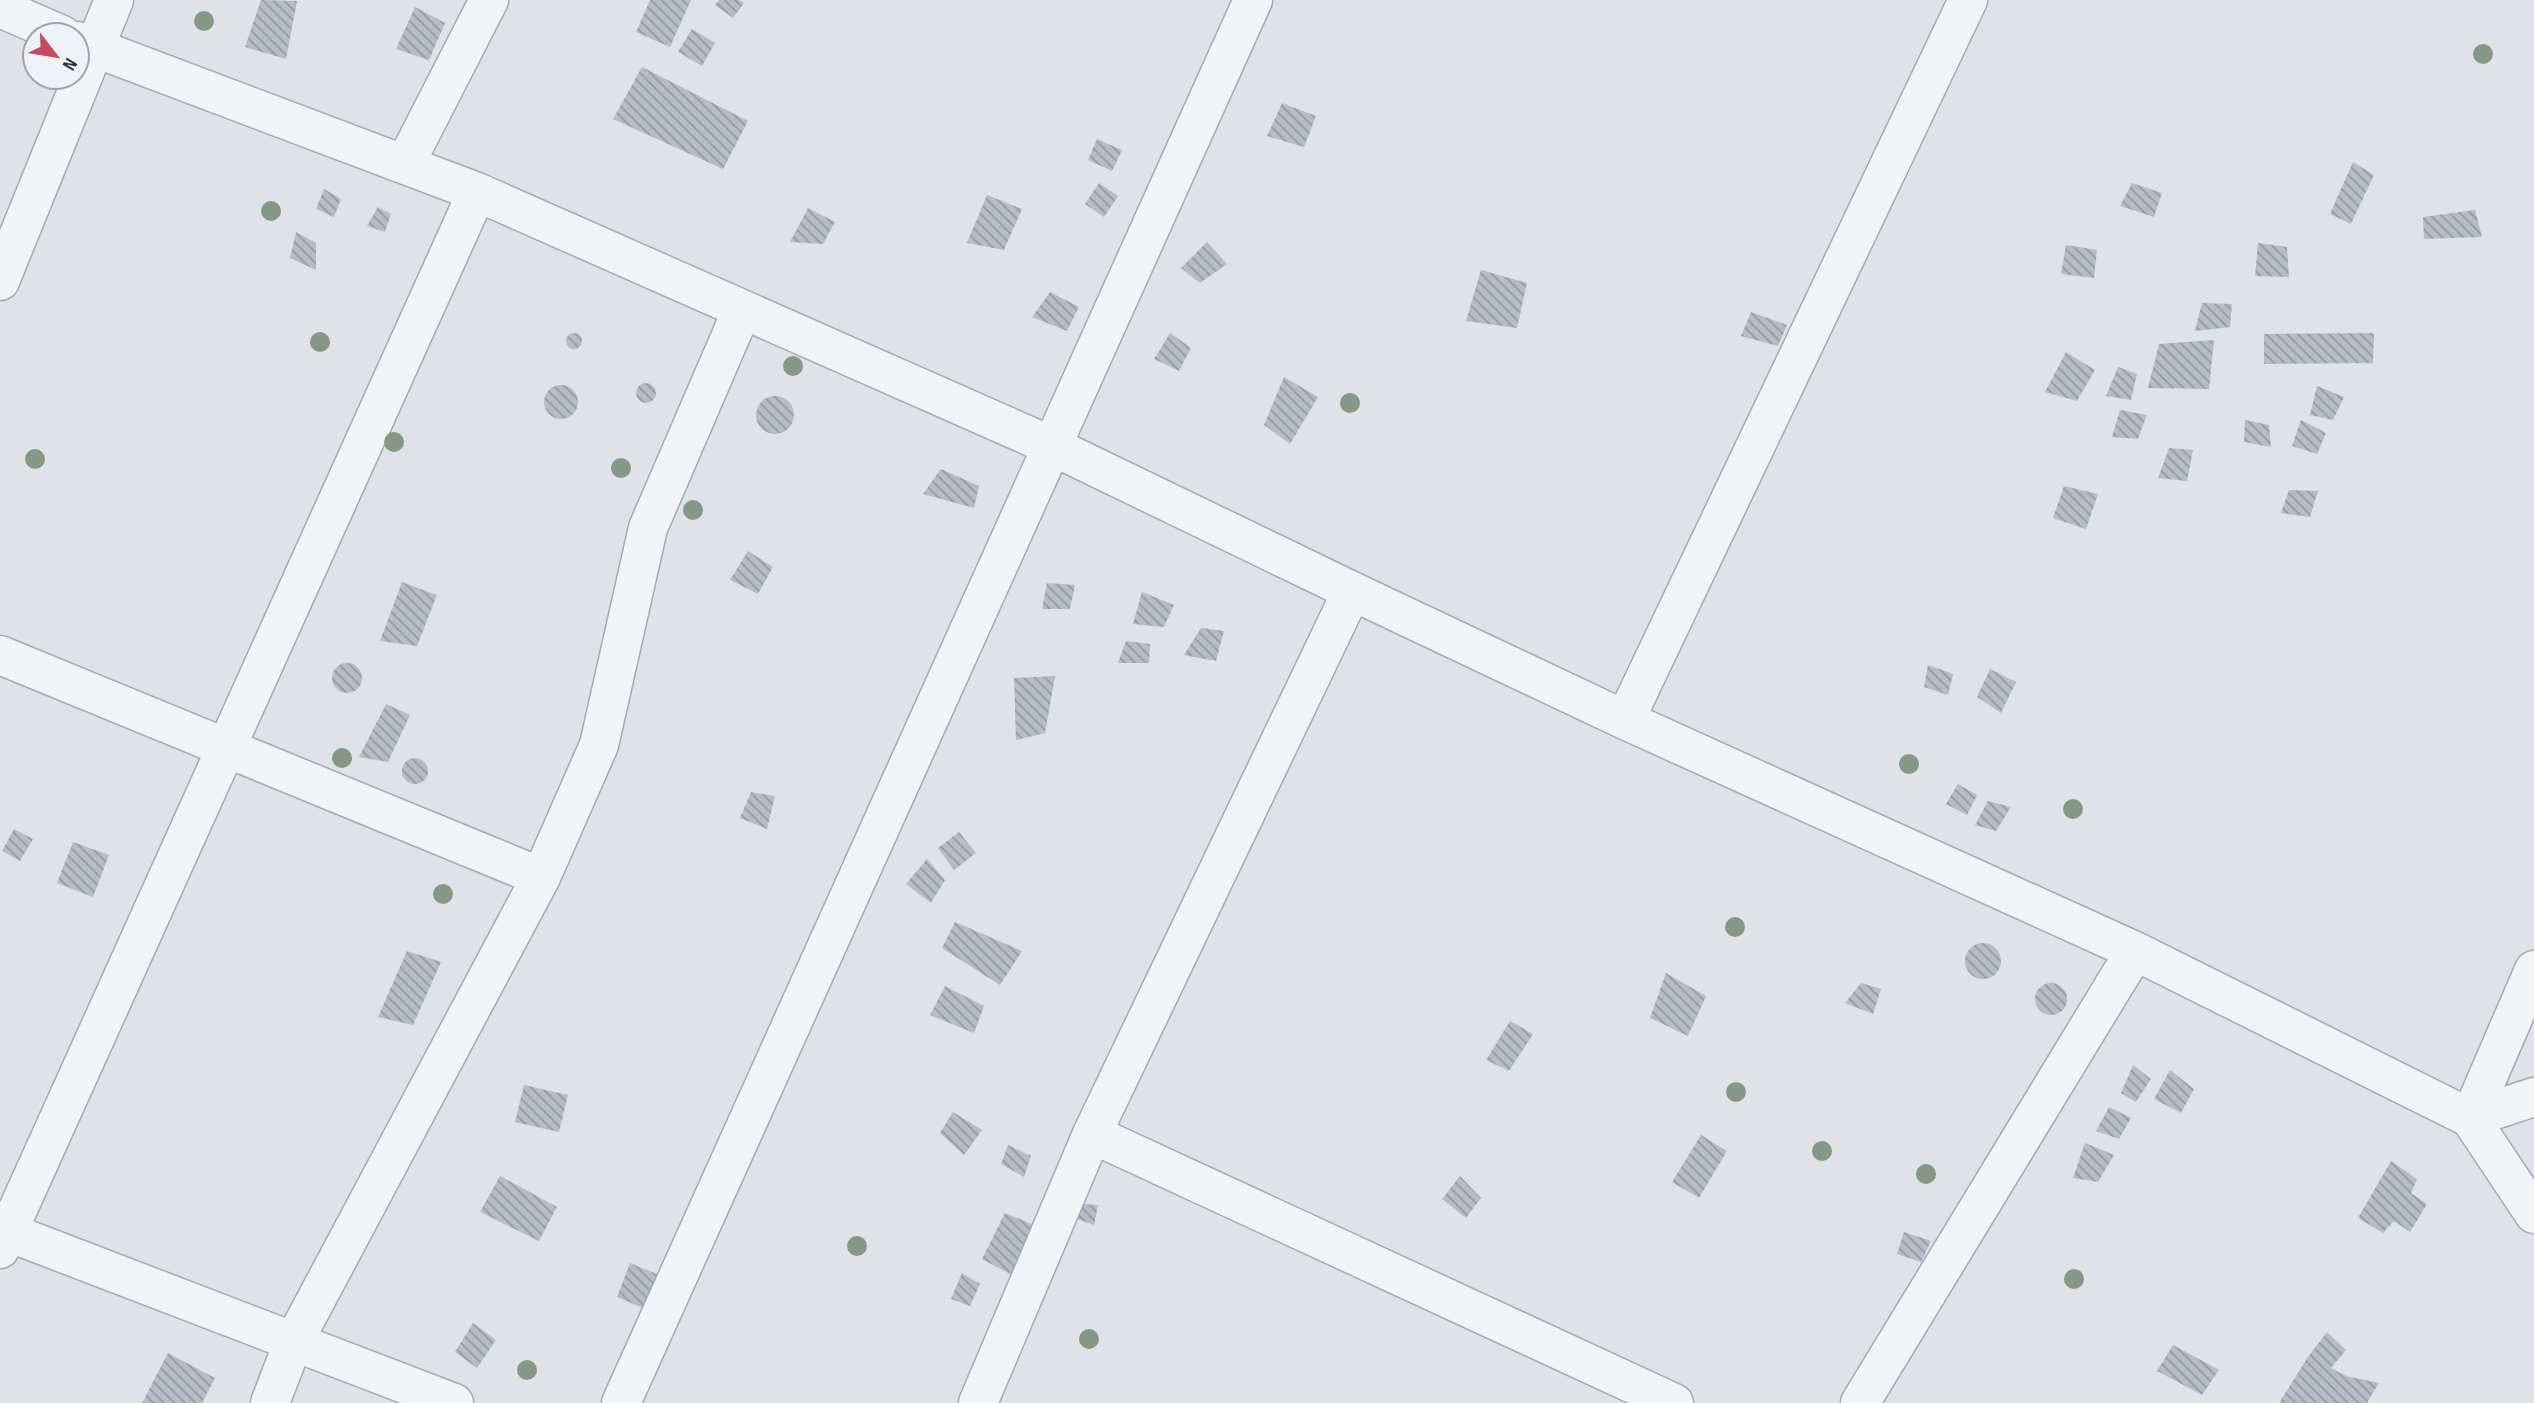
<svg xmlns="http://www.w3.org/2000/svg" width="2534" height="1403" font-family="'Sofia Sans Condensed',sans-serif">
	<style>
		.building { fill: url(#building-back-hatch) }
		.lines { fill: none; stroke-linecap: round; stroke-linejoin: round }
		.street-casing { stroke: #a5a9b1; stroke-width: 41 }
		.street { stroke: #f1f3f6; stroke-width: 38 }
		.tree { fill: #869786 }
	</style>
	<defs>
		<pattern id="building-back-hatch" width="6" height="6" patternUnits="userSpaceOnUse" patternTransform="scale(1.75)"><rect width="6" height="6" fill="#b6bcc4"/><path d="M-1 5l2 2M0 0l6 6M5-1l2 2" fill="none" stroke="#9499a1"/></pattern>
	</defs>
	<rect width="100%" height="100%" fill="#dfe2e7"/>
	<!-- building -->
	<path class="building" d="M261,0L297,1L286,59L245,47Z
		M650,0H691L670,47L636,32Z
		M719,0H739L744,3L733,18L715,5Z
		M415,7L445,23L429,60L396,49Z
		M692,29L715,43L702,66L678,52Z
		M642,67L748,121L723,169L613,119Z
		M1282,103L1316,116L1304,147L1267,136Z
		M1097,139L1122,150L1112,171L1088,160Z
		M2353,162L2374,175L2351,224L2330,214Z
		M1099,183L1118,196L1104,217L1085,204Z
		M2132,183L2162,193L2154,217L2120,206Z
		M324,189L341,199L334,217L316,209Z
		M987,195L1022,209L1004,250L967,243Z
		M378,207L391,214L385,232L367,226Z
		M808,208L835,222L823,244L790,242Z
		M2475,210L2482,237L2424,239L2423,217Z
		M296,232L316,243V270L290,258Z
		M1207,242L1227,264L1200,283L1181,268Z
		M2258,243L2287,247L2289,277L2255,276Z
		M2066,245L2097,250L2094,278L2061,274Z
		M1481,270L1527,283L1517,328L1466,321Z
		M1050,292L1079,307L1067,331L1032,317Z
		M2202,303L2232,304L2230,327L2195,331Z
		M1751,312L1787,325L1778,346L1741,336Z
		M566 341a8 8 0 1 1 16 0a8 8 0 1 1-16 0Z
		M1170,333L1191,348L1179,371L1154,359Z
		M2374,333L2373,363L2264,364V334Z
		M2214,340L2209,389L2148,388L2159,344Z
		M2066,352L2095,370L2077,401L2045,392Z
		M2118,367L2137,374L2131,400L2106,396Z
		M1284,377L1318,397L1290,444L1264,425Z
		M636 393a10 10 0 1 1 20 0a10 10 0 1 1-20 0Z
		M544 402a17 17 0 1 1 34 0a17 17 0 1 1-34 0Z
		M2317,386L2344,397L2333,420L2310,415Z
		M756 415a19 19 0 1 1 38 0a19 19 0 1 1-38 0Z
		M2120,410L2147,415L2138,439L2112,437Z
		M2245,420L2269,425L2271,447L2244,442Z
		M2301,420L2326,433L2317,454L2292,446Z
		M2169,448L2193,450L2187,481L2158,478Z
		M941,469L979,486L974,508L923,494Z
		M2064,486L2098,494L2086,529L2053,518Z
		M2289,490L2318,491L2310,517L2281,513Z
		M748,551L773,567L758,594L730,580Z
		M402,582L437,595L417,646L380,641Z
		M1047,583L1075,585L1070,609H1042Z
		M1142,592L1174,605L1164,627L1133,624Z
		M1201,628L1224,631L1216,661L1184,655Z
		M1126,641L1150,644L1149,663H1118Z
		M332 678a15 15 0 1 1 30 0a15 15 0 1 1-30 0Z
		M1928,665L1953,674L1948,695L1924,687Z
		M1990,669L2016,682L2001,713L1977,697Z
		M1055,676L1045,733L1016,740L1014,678Z
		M386,704L410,715L388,762L359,757Z
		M402 771a13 13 0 1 1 26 0a13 13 0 1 1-26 0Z
		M1958,784L1977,795L1967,815L1946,804Z
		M751,792L775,796L767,829L740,818Z
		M1988,801L2011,807L1996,831L1975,825Z
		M14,829L33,839L20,861L2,851Z
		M959,832L976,853L954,870L938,848Z
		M73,842L109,855L93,897L57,883Z
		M927,859L945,880L931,903L906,884Z
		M955,922L1022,951L1000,985L942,948Z
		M1965 961a18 18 0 1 1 36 0a18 18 0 1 1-36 0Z
		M407,951L441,962L413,1025L378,1017Z
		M1666,973L1706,996L1688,1036L1650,1018Z
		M1861,983L1881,989L1873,1014L1845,1003Z
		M2035 999a16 16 0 1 1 32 0a16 16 0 1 1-32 0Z
		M945,986L984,1006L974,1033L930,1015Z
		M1510,1021L1533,1034L1509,1071L1486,1060Z
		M2133,1065L2151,1079L2136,1102L2121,1093Z
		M2170,1070L2194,1089L2181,1113L2154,1099Z
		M524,1085L568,1095L559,1132L515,1122Z
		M2109,1107L2131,1118L2119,1139L2096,1131Z
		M953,1112L982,1130L964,1155L940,1133Z
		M1701,1135L1727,1151L1699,1198L1672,1182Z
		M2085,1143L2114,1155L2098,1182L2073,1178Z
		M1008,1145L1031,1156L1024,1177L1001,1164Z
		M2391,1161L2417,1179L2411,1193L2427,1204L2410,1232L2394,1221L2383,1233L2358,1218Z
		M500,1176L557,1207L539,1241L480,1212Z
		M1460,1176L1481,1198L1466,1218L1442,1199Z
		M1081,1204L1098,1205L1094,1225L1077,1219Z
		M1005,1213L1036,1226L1010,1274L982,1259Z
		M1904,1232L1931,1241L1921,1262L1897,1254Z
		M630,1263L664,1277L650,1311L617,1297Z
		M962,1273L980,1284L970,1306L951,1299Z
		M473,1323L496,1340L477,1368L455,1352Z
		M2327,1332L2346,1350L2331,1368L2346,1376L2379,1383L2367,1403H2279L2308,1357Z
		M2173,1345L2219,1370L2202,1395L2157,1371Z
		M168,1353L215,1378L202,1403H142Z"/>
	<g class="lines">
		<!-- street casing -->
		<g class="street-casing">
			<path id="street" d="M0,8L62,35
				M77,41L477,192L1054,447L1352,591L1625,720L2135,951L2470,1118L2534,1214
				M405,164L489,0
				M0,281L114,0
				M0,655L541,877
				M1625,720L1968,0
				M2470,1118L2534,970
				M2470,1118L2534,1097
				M1092,1134L1674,1403
				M0,1229L454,1403
				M0,1249L477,192
				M270,1403L293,1343L541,877L599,745L648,528L742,310
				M621,1403L1253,0
				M978,1403L1092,1134L1352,591
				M1860,1403L2135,951"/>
		</g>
		<!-- street -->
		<use href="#street" class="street"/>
	</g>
	<!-- trees -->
	<g class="tree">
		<circle cx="204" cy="21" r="10"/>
		<circle cx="2483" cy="54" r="10"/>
		<circle cx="271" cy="211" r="10"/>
		<circle cx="320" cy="342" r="10"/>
		<circle cx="793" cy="366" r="10"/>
		<circle cx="1350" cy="403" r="10"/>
		<circle cx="394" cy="442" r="10"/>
		<circle cx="35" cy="459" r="10"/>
		<circle cx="621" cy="468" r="10"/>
		<circle cx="693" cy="510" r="10"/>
		<circle cx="342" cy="758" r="10"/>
		<circle cx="1909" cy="764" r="10"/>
		<circle cx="2073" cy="809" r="10"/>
		<circle cx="443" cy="894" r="10"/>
		<circle cx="1735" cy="927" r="10"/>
		<circle cx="1736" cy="1092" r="10"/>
		<circle cx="1822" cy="1151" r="10"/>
		<circle cx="1926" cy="1174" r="10"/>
		<circle cx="857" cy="1246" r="10"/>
		<circle cx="2074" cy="1279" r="10"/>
		<circle cx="1089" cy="1339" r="10"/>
		<circle cx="527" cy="1370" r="10"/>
	</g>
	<!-- north arrow -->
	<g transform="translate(56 56) rotate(121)"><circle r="33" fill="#eef1f5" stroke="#9fa4ac" stroke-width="2"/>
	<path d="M0-5L12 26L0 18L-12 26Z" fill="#c74a5e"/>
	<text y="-10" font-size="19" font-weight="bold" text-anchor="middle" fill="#29313e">N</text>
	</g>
</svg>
